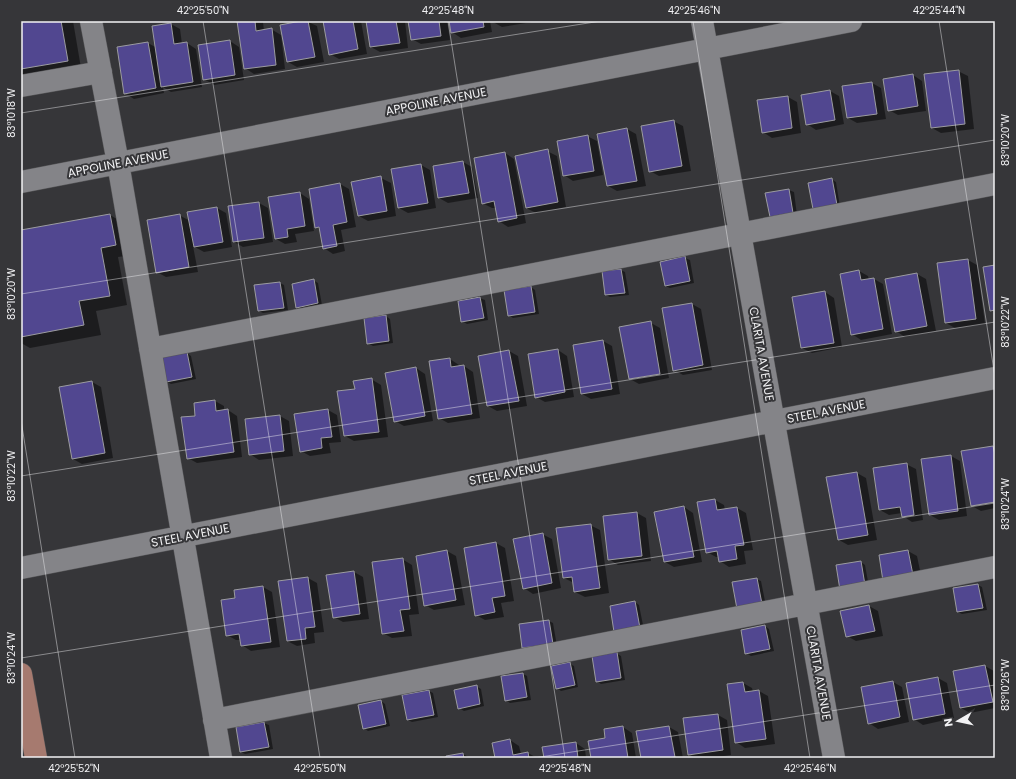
<svg xmlns="http://www.w3.org/2000/svg" width="1016" height="779" font-family="Poppins,sans-serif">
	<style>
		.shadow { fill: #0007 }
		.building { fill: #514790; stroke: #9c9ca0 }
		.lines { fill: none; stroke-linecap: round; stroke-linejoin: round }
		.minor-casing { stroke: #555557; stroke-width: 23 }
		.major-casing { stroke: #555557; stroke-width: 23 }
		.minor { stroke: #848488; stroke-width: 22 }
		.major { stroke: #a67a6f; stroke-width: 22 }
		.ticks { fill: none; stroke: #f2f2f4; stroke-width: 1; stroke-opacity: 0.45 }
		.labels { text-anchor: middle; dominant-baseline: central; stroke-width: 4; stroke-linejoin: round; paint-order: stroke }
		.street-label { font-size: 12px; fill: #f2f2f4; stroke: #363639 }
		.neatline { fill: none; stroke: #f2f2f4; stroke-width: 1.5 }
		.ticks-label { font-size: 10px; text-anchor: middle; fill: #f2f2f4 }
	</style>
	<rect width="100%" height="100%" fill="#363639"/>
	<!-- shadow -->
	<path class="shadow" d="M21,21H73L81,68L21,79Z
		M238,21H262L263,22L264,31L271,29L281,35L285,69L254,74L245,68Z
		M306,21L317,26L324,62L297,67L288,62Z
		M324,21H361L367,54L339,59L330,54Z
		M367,21H405L408,48L380,52L371,47Z
		M409,21H447L450,40L421,44L412,39Z
		M450,21H490L492,32L461,38L452,32Z
		M492,21H532V22L502,27L493,22Z
		M171,24L180,29L182,44L187,43L196,49L202,87L171,92L163,87L164,93L134,99L125,93L148,43L157,48Z
		M230,41L239,47L244,80L214,85L204,79Z
		M958,71L968,76L974,129L941,133L932,128Z
		M913,75L922,81L926,111L898,115L889,110Z
		M872,83L881,88L886,119L857,123L848,118Z
		M830,91L839,96L844,124L816,130L807,124Z
		M788,97L797,102L801,133L772,138L763,132Z
		M673,121L683,126L691,171L659,176L650,171Z
		M627,129L636,134L646,186L617,191L608,186L598,135Z
		M587,136L597,141L603,175L573,181L564,175Z
		M547,151L557,156L566,207L536,213L526,208Z
		M505,153L514,159L526,223L508,227L499,221L497,208H492L482,203Z
		M463,162L472,167L478,198L448,203L439,198L434,167Z
		M421,165L430,170L436,208L408,213L399,208Z
		M381,178L391,183L396,216L368,221L359,216L353,183Z
		M831,179L836,182L840,207L819,211Z
		M340,184L349,189L356,227L341,230L345,251L333,254L324,248L320,229L316,227Z
		M789,190L794,192L797,215L775,219L767,194Z
		M300,193L309,199L314,231L295,234L297,242L285,244L276,239Z
		M259,203L268,208L273,242L243,247L234,242Z
		M217,208L226,213L232,247L204,252L193,246L198,272L166,277L157,272L179,215L190,221Z
		M110,215L127,225L133,255L118,257L127,305L96,311L101,335L30,348L21,343V231Z
		M685,258L690,260L694,283L670,288L665,286Z
		M968,260L977,265L985,324L955,328L946,323Z
		M621,270L625,272L629,295L610,297L606,295Z
		M859,271L868,276L869,280L874,279L883,284L892,334L861,340L852,334Z
		M917,274L926,279L936,331L905,337L896,331Z
		M313,280L318,283L322,305L302,310L297,307Z
		M280,283L284,285L288,310L263,313L259,311Z
		M531,287L535,290L539,314L513,318L509,315Z
		M825,292L834,298L842,347L812,353L802,348Z
		M480,298L485,300L488,320L467,324L462,321L459,302Z
		M692,304L701,309L712,370L683,375L674,370Z
		M386,316L390,319L393,343L373,346L368,343Z
		M651,323L660,328L669,378L639,384L630,379Z
		M603,341L612,346L620,394L591,399L582,394Z
		M558,350L567,356L574,397L545,402L536,397Z
		M509,351L518,356L527,406L497,411L488,406Z
		M187,353L191,356L196,379L171,384L166,381Z
		M450,359L459,365V367L464,366L473,372L480,418L448,423L439,418Z
		M416,368L425,374L433,421L404,426L395,421Z
		M371,379L381,385L388,437L354,441L345,436L356,390Z
		M92,382L101,387L113,458L82,464L73,459Z
		M215,401L224,406V411L228,410L237,416L242,457L197,463L188,458L196,416Z
		M328,410L337,415L341,442L329,443L331,453L310,456L301,451Z
		M280,416L289,421L293,456L259,460L250,454Z
		M993,447L995,448V508L981,511L972,506L962,452Z
		M951,456L960,461L967,516L939,520L930,515Z
		M906,464L916,469L923,520L912,522L903,516L902,513L889,515L880,510Z
		M857,473L866,478L877,540L848,545L839,540Z
		M715,500L724,505L725,510L737,508L746,513L753,550L744,551L746,564L729,567L720,561L719,557H716L707,552Z
		M684,507L693,513L702,562L674,567L665,562Z
		M637,513L646,518L651,561L618,565L609,559Z
		M590,525L600,530L609,593L585,597L575,592L574,583L564,578Z
		M542,534L552,539L561,588L533,594L524,588Z
		M496,543L505,548L514,601L501,603L504,617L485,620L476,615Z
		M447,551L456,556L465,605L434,610L425,605Z
		M908,551L917,556L922,580L880,556Z
		M402,559L412,565L419,614L409,615L412,636L392,638L383,633Z
		M861,562L865,565L869,587L845,592Z
		M354,572L363,577L369,619L343,622L334,617Z
		M308,578L317,583L324,632L314,633L315,643L297,646L287,641Z
		M756,579L761,581L766,606L733,583Z
		M978,585L982,587L987,610L962,614L958,612Z
		M263,587L272,592L280,647L251,651L242,645L241,640H236L227,635L236,599Z
		M635,602L639,605L644,630L611,606Z
		M869,606L878,611L883,636L856,641L847,636L842,611Z
		M549,621L553,623L557,646L528,650L523,647Z
		M765,626L769,629L774,651L751,656L746,653Z
		M616,653L621,656L625,680L601,684L597,681Z
		M570,664L574,666L578,687L561,691L557,688Z
		M985,666L994,671L995,708L970,713L961,708Z
		M523,674L527,676L531,700L510,703L506,700Z
		M938,678L947,683L954,718L923,725L914,719Z
		M893,682L902,687L909,722L878,729L869,723Z
		M743,683L752,688L753,692L759,691L768,696L775,744L745,748L736,742Z
		M476,686L481,689L484,706L464,711L459,708Z
		M429,691L433,693L438,717L412,722L408,720Z
		M381,701L385,704L390,726L368,731L364,728Z
		M718,715L727,720L731,755L710,758H695L689,754Z
		M264,723L269,725L273,749L245,754L241,752L237,727Z
		M623,727L632,733L636,758H592L606,739L605,730Z
		M669,727L678,732L683,758H642Z
		M510,740L519,746L521,754L528,753L537,758H496Z
		M576,743L585,749L586,758H545Z
		M463,754L470,758H447Z"/>
	<!-- building -->
	<path class="building" d="M21,21H61L68,61L21,69Z
		M237,21H255L256,31L272,28L276,65L244,69Z
		M301,21H308L315,57L287,62L280,25Z
		M323,21H353L358,49L329,55Z
		M366,21H396L400,43L370,47Z
		M408,21H439L441,36L411,40Z
		M449,21H483L484,27L451,33Z
		M171,23L174,44L187,42L193,82L161,87L152,26Z
		M230,40L235,75L203,80L198,45Z
		M148,42L156,88L124,94L117,47Z
		M959,70L965,124L931,128L924,74Z
		M913,74L918,106L888,111L883,79Z
		M872,82L877,114L847,118L842,86Z
		M830,90L835,120L806,125L801,95Z
		M788,96L792,128L762,133L757,100Z
		M674,120L682,166L649,172L641,126Z
		M627,128L637,181L607,186L597,134Z
		M588,135L594,171L563,176L557,141Z
		M548,149L558,202L526,208L515,156Z
		M505,152L517,218L498,222L494,201L482,204L474,158Z
		M463,161L469,193L438,198L433,166Z
		M421,164L428,203L398,208L391,169Z
		M381,176L387,211L358,216L351,182Z
		M832,178L837,205L813,209L808,183Z
		M340,183L347,222L333,225L337,246L323,249L319,227L315,228L309,189Z
		M789,189L793,213L770,217L765,193Z
		M300,192L305,226L287,229L288,237L275,239L268,197Z
		M259,202L264,238L233,242L228,206Z
		M217,207L223,242L194,247L187,212Z
		M110,214L116,245L101,248L110,296L79,301L84,325L21,337V230Z
		M180,214L189,267L156,273L147,220Z
		M685,256L690,281L665,286L660,262Z
		M968,259L976,319L945,323L937,263Z
		M995,265V310L990,311L983,267Z
		M621,269L625,293L605,295L602,271Z
		M859,270L861,280L874,278L883,329L851,335L840,274Z
		M917,273L927,326L895,332L885,279Z
		M314,279L318,303L296,308L292,284Z
		M280,282L284,308L258,311L254,285Z
		M531,286L535,312L508,316L504,290Z
		M825,291L834,343L801,348L792,297Z
		M480,297L484,318L461,322L458,301Z
		M692,303L703,365L673,371L662,308Z
		M386,315L389,341L367,344L364,318Z
		M651,321L660,374L629,379L619,327Z
		M603,340L612,389L581,394L573,345Z
		M558,349L565,392L535,398L528,354Z
		M509,350L519,401L487,406L478,356Z
		M187,352L192,377L166,382L161,357Z
		M450,358L451,367L464,365L472,414L438,419L429,361Z
		M416,367L425,416L394,422L385,373Z
		M372,378L379,432L344,436L337,391L355,389L353,381Z
		M92,381L105,453L72,459L59,387Z
		M215,400L216,411L228,409L234,452L187,459L181,417L195,416L194,403Z
		M328,409L332,437L321,438L322,448L300,452L294,414Z
		M280,415L284,451L249,455L245,419Z
		M993,446L995,455V502L971,506L961,451Z
		M951,455L958,511L929,515L921,459Z
		M907,463L914,515L902,517L900,507L879,510L873,468Z
		M857,472L868,535L838,540L826,477Z
		M715,499L717,510L737,507L744,545L735,546L737,559L719,562L717,551L706,553L697,502Z
		M684,506L694,557L664,562L654,512Z
		M637,512L642,556L608,560L603,516Z
		M591,524L600,588L574,592L572,577L563,578L556,528Z
		M543,533L552,583L523,589L513,539Z
		M496,542L505,596L492,598L495,612L475,616L464,548Z
		M447,550L456,600L424,606L416,556Z
		M908,550L913,575L883,581L879,555Z
		M403,558L410,609L400,610L404,631L382,634L372,562Z
		M861,561L865,585L840,590L836,565Z
		M354,571L360,614L333,618L326,575Z
		M308,577L315,627L305,628L306,639L287,641L278,581Z
		M757,578L762,604L737,609L732,582Z
		M978,584L983,608L957,612L953,588Z
		M263,586L271,642L241,646L239,634L226,636L221,600L235,598L234,590Z
		M635,601L640,628L614,632L610,606Z
		M869,605L875,631L846,637L840,611Z
		M549,620L553,644L522,648L519,624Z
		M765,625L770,649L745,654L741,630Z
		M617,652L621,678L596,682L592,656Z
		M570,662L575,685L556,689L551,666Z
		M985,665L993,702L960,708L953,671Z
		M523,673L527,697L505,701L501,676Z
		M938,677L945,714L913,720L906,683Z
		M893,681L900,717L868,724L861,687Z
		M743,682L745,692L759,690L766,739L735,743L727,684Z
		M477,685L480,704L458,709L454,690Z
		M429,690L434,715L407,720L402,695Z
		M381,700L386,724L363,729L358,705Z
		M718,714L723,750L688,755L683,718Z
		M264,722L269,747L240,752L236,727Z
		M623,726L628,758H591L588,741L605,738L604,729Z
		M669,726L675,757L670,758H641L636,731Z
		M510,739L513,755L528,752L529,758H495L492,743Z
		M576,742L578,758H544L542,747Z
		M463,753L464,758H446V756Z"/>
	<g class="lines">
		<!-- minor casing -->
		<g class="minor-casing">
			<path id="minor" d="M91,21L118,163L221,758
				M702,21L834,758
				M21,86L101,72
				M21,182L851,21
				M150,349L995,184
				M21,568L995,378
				M214,720L995,567"/>
		</g>
		<!-- major casing -->
		<g class="major-casing">
			<path id="major" d="M21,674L36,758"/>
		</g>
		<!-- minor -->
		<use href="#minor" class="minor"/>
		<!-- major -->
		<use href="#major" class="major"/>
	</g>
	<!-- ticks -->
	<path class="ticks" d="M203,21L320,758M448,21L565,758M693,21L810,758M939,21L995,377M21,113L601,21M21,294L995,140M21,420L75,758M21,476L995,322M21,658L995,503M534,758L995,685"/>
	<g class="labels">
		<!-- street labels -->
		<g class="street-label">
			<text transform="translate(436 101) rotate(-11)">APPOLINE AVENUE</text>
			<text transform="translate(118 163) rotate(-11)">APPOLINE AVENUE</text>
			<text transform="translate(762 354) rotate(80)">CLARITA AVENUE</text>
			<text transform="translate(826 411) rotate(-11)">STEEL AVENUE</text>
			<text transform="translate(508 473) rotate(-11)">STEEL AVENUE</text>
			<text transform="translate(190 535) rotate(-11)">STEEL AVENUE</text>
			<text transform="translate(819 673) rotate(80)">CLARITA AVENUE</text>
		</g>
	</g>
	<!-- border -->
	<rect width="1016" height="779" fill="none" stroke="#363639" stroke-width="44"/>
	<!-- north arrow -->
	<g transform="translate(958 721) rotate(261)" stroke="#363639" stroke-width="3" paint-order="stroke">
	<path d="M0-3L7 15L0 10L-7 15Z" fill="#f2f2f4"/>
	<text y="-6" font-size="11" font-weight="bold" text-anchor="middle" fill="#f2f2f4">N</text>
	</g>
	<rect x="22" y="22" width="972" height="735" class="neatline"/>
	<g class="ticks-label">
		<text x="203" y="14">42°25'50"N</text>
		<text x="448" y="14">42°25'48"N</text>
		<text x="694" y="14">42°25'46"N</text>
		<text x="939" y="14">42°25'44"N</text>
		<text transform="translate(11 113) rotate(-90)" y="4">83°10'18"W</text>
		<text transform="translate(1005 140) rotate(-90)" y="4">83°10'20"W</text>
		<text transform="translate(11 294) rotate(-90)" y="4">83°10'20"W</text>
		<text transform="translate(1005 322) rotate(-90)" y="4">83°10'22"W</text>
		<text transform="translate(11 476) rotate(-90)" y="4">83°10'22"W</text>
		<text transform="translate(1005 504) rotate(-90)" y="4">83°10'24"W</text>
		<text transform="translate(11 658) rotate(-90)" y="4">83°10'24"W</text>
		<text transform="translate(1005 685) rotate(-90)" y="4">83°10'26"W</text>
		<text x="74" y="772">42°25'52"N</text>
		<text x="320" y="772">42°25'50"N</text>
		<text x="565" y="772">42°25'48"N</text>
		<text x="810" y="772">42°25'46"N</text>
	</g>
</svg>
